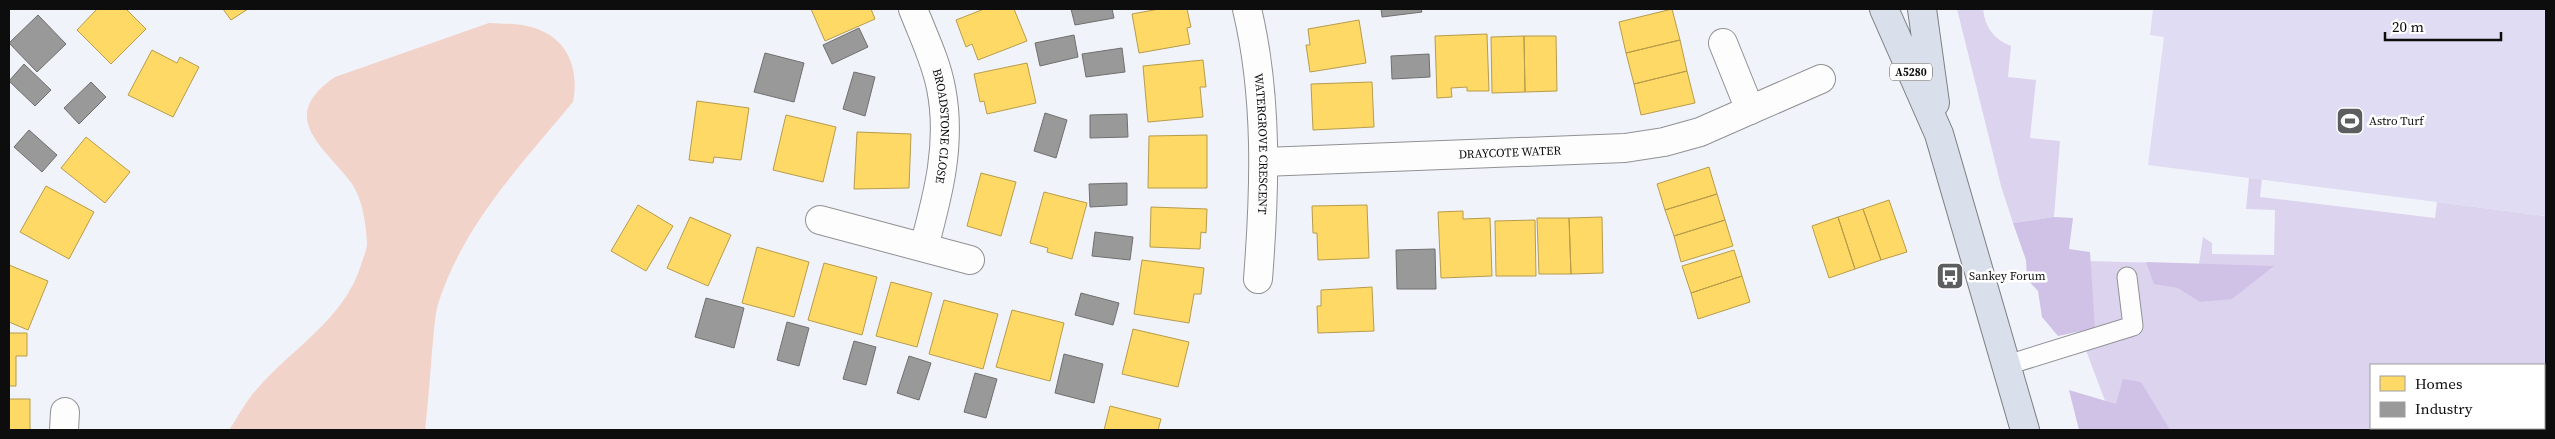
<svg xmlns="http://www.w3.org/2000/svg" width="2555" height="439" font-family="'Source Serif 4',serif">
	<style>
		.green { fill: #dcd3ef; fill-rule: evenodd }
		.forest { fill: #cfc2e6 }
		.pitch { fill: #e0dcf3 }
		.water { fill: #f2d3ca }
		.homes { fill: #ffd966; stroke: #b69c4b }
		.industry { fill: #999; stroke: #6f6f6f }
		.lines { fill: none; stroke-linecap: round; stroke-linejoin: round }
		.lane-casing { stroke: #909194; stroke-width: 21 }
		.street-casing { stroke: #909194; stroke-width: 30 }
		.primary-casing { stroke: #7d7e81; stroke-width: 30 }
		.lane { stroke: #fdfdfe; stroke-width: 19 }
		.street { stroke: #fdfdfe; stroke-width: 28 }
		.primary { stroke: #d9dfeb; stroke-width: 28 }
		.labels { text-anchor: middle; dominant-baseline: central; stroke-width: 5; stroke-linejoin: round; paint-order: stroke }
		.shield { fill: #fff; stroke: #565656; stroke-width: 1 }
		.shield-label { font-size: 11px; font-weight: bold; fill: #0d0d0d }
		.poi-label { font-size: 12px; fill: #0d0d0d; stroke: #fff; text-anchor: start }
		.street-label { font-size: 12px; fill: #0d0d0d; stroke: #fff }
	</style>
	<rect width="100%" height="100%" fill="#f1f3fa"/>
	<!-- green -->
	<path class="green" d="M1957,9H1983C1985,28 1994,39 2011,46L2008,77L2036,80L2030,138L2060,141L2054,217L2013,223L2001,186Z
		M2249,178L2262,179L2260,197L2435,218L2437,202L2546,216V430H2116L2052,260L2199,264L2203,237L2212,243V254L2274,255L2275,210L2246,209ZM2371,365H2544V428H2371Z"/>
	<!-- forest -->
	<path class="forest" d="M2054,217L2073,218L2069,249L2090,252L2095,328L2058,336L2042,317L2038,291L2027,279L2026,260L2013,223Z
		M2146,262L2274,266L2232,299L2200,302L2178,288L2154,284Z
		M2123,379L2141,382L2170,430H2079L2069,390L2116,404Z"/>
	<!-- pitch -->
	<path class="pitch" d="M2153,9H2546V216L2148,165L2164,37L2150,35Z"/>
	<!-- water -->
	<path class="water" d="M489,23C501,24 515,23 527,26C565,34 580,65 573,102C523,162 466,222 440,298C434,315 434,334 432,351C430,377 428,404 425,430H229C238,417 246,401 257,389C292,348 344,320 361,265C363,258 367,250 367,243C366,225 363,200 352,184C326,148 275,118 335,77Z"/>
	<!-- homes -->
	<path class="homes" d="M97,9H126L146,29L111,64L77,30Z
		M223,9H248L231,20Z
		M811,9H871L875,19L825,41Z
		M984,9H1014L1027,41L978,60L972,44L966,47L956,20Z
		M1159,9H1187L1191,27L1187,28L1190,44L1139,53L1132,14Z
		M1672,9L1680,40L1626,53L1619,22Z
		M1359,20L1366,63L1310,72L1306,45H1310L1308,29Z
		M1487,34L1489,91H1467V87L1451,88L1452,97L1437,98L1435,36Z
		M1524,36H1556L1557,91L1525,92Z
		M1524,36L1525,92L1492,93L1491,37Z
		M1680,40L1687,71L1634,84L1626,53Z
		M152,50L177,63L180,57L199,67L173,117L128,95Z
		M1203,60L1206,87H1200L1203,117L1148,122L1143,66Z
		M1027,63L1036,103L987,114L984,101L980,102L974,74Z
		M1687,71L1695,103L1641,115L1634,84Z
		M1372,82L1374,127L1313,130L1311,84Z
		M697,101L749,108L741,160L714,157L713,163L689,160Z
		M786,115L836,127L823,182L773,170Z
		M857,132L911,134L909,188L854,189Z
		M1207,135V188H1148L1149,136Z
		M86,137L130,172L105,203L61,168Z
		M1709,167L1717,194L1665,210L1657,184Z
		M981,173L1016,182L1001,236L967,226Z
		M46,186L94,212L69,259L20,232Z
		M1044,192L1087,203L1072,259L1047,252L1048,248L1030,243Z
		M1717,194L1725,220L1674,236L1665,210Z
		M1889,200L1907,252L1881,260L1863,209Z
		M638,205L673,226L646,271L611,251Z
		M1367,205L1369,258L1318,260L1317,233H1313L1312,206Z
		M1151,207L1207,209L1206,233L1201,232L1200,249L1150,247Z
		M1863,209L1881,260L1855,269L1838,217Z
		M1463,211V219L1490,218L1492,276L1441,278L1438,212Z
		M690,217L731,235L708,286L667,268Z
		M1602,217L1603,273L1571,274L1569,218Z
		M1838,217L1855,269L1829,278L1812,226Z
		M1537,218H1569L1571,274H1539Z
		M1535,220L1536,276H1496L1495,221Z
		M1725,220L1733,246L1681,262L1674,236Z
		M757,247L809,262L794,317L742,303Z
		M1734,250L1742,276L1691,293L1682,266Z
		M1142,260L1204,268L1201,294H1194L1189,323L1134,314Z
		M824,263L877,277L862,335L808,320Z
		M9,265L48,281L28,330L9,322Z
		M1742,276L1750,302L1698,319L1691,293Z
		M891,282L932,293L917,347L876,336Z
		M1372,287L1374,331L1318,333L1317,306H1321V290Z
		M944,300L998,314L983,369L929,354Z
		M1012,310L1064,323L1050,381L996,367Z
		M1133,329L1189,342L1178,387L1122,374Z
		M9,333H27V356H16V386H9Z
		M9,399H30V430H9Z
		M1110,406L1161,419L1158,430H1104Z"/>
	<!-- industry -->
	<path class="industry" d="M1071,9H1112L1114,18L1075,25Z
		M1381,9H1421L1422,12L1382,17Z
		M38,15L66,44L37,72L9,43Z
		M859,28L868,47L832,64L823,45Z
		M1074,35L1078,57L1040,66L1035,43Z
		M1122,48L1125,72L1086,77L1082,54Z
		M765,53L804,63L794,102L754,92Z
		M1429,54L1430,77L1392,79L1391,56Z
		M24,64L51,90L35,106L9,81Z
		M854,72L875,77L865,116L843,109Z
		M91,82L106,97L79,124L64,108Z
		M1045,113L1067,120L1056,158L1034,151Z
		M1127,114L1128,137L1090,138V115Z
		M29,130L57,155L42,172L14,147Z
		M1127,183V205L1090,207L1089,184Z
		M1095,232L1133,237L1130,260L1092,256Z
		M1435,249L1436,289H1397L1396,250Z
		M1081,293L1119,303L1113,325L1075,315Z
		M706,298L744,308L734,348L695,337Z
		M787,322L809,328L799,366L777,360Z
		M854,341L876,347L866,385L843,379Z
		M1064,354L1103,364L1094,403L1055,393Z
		M909,356L931,363L919,400L897,393Z
		M975,373L997,379L986,418L964,412Z"/>
	<g class="lines">
		<!-- lane casing -->
		<g class="lane-casing">
			<path id="lane" d="M2007,365L2133,326L2127,277"/>
		</g>
		<!-- street casing -->
		<g class="street-casing">
			<g id="street">
				<path id="s1" d="M913,9C923,35 936,61 941,88C952,143 938,195 924,247"/>
				<path id="s2" d="M1247,9C1268,97 1265,189 1258,279"/>
				<path d="M1723,43L1750,110L1821,79"/>
				<path id="s3" d="M1264,162L1625,148L1664,142L1700,132L1750,110"/>
				<path d="M820,220L970,260"/>
				<path d="M64,430L65,412"/>
			</g>
		</g>
		<!-- primary casing -->
		<g class="primary-casing">
			<path id="primary" d="M1884,9L1939,134L2025,430
				M1922,9L1935,103"/>
		</g>
		<!-- lane -->
		<use href="#lane" class="lane"/>
		<!-- street -->
		<use href="#street" class="street"/>
		<!-- primary -->
		<use href="#primary" class="primary"/>
	</g>
	<!-- icons -->
	<defs>
		<g id="stadium-square" transform="scale(1.4375)"><rect x="-9" y="-9" width="18" height="18" rx="4" fill="#5d5e60" stroke="#fff"/><path d="M0-5a6.5 5 0 1 0 0 10a6.5 5 0 1 0 0-10ZM-3.5-1.8h7v3.6h-7Z" fill="#fff"/></g>
		<g id="bus-square" transform="scale(1.4375)"><rect x="-9" y="-9" width="18" height="18" rx="4" fill="#5d5e60" stroke="#fff"/><path d="M-5-6H5V4H4V6H2V4H-2V6H-4V4H-5ZM-3.5-4V0h7V-4ZM-3.5 1.2v1.5H-2V1.2ZM2 1.2v1.5H3.5V1.2Z" fill="#fff"/></g>
	</defs>
	<g fill-rule="evenodd">
		<use href="#stadium-square" x="2350" y="121"/>
		<use href="#bus-square" x="1950" y="276"/>
	</g>
	<g class="labels">
		<!-- shield labels -->
		<rect class="shield" x="1890" y="63.5" width="42" height="17" rx="4"/>
		<g class="shield-label">
			<text x="1911" y="72">A5280</text>
		</g>
		<!-- poi labels -->
		<g class="poi-label">
			<text x="2369" y="121">Astro Turf</text>
			<text x="1969" y="276">Sankey Forum</text>
		</g>
		<!-- street labels -->
		<g class="street-label">
			<text stroke="none"><textPath href="#s1" startOffset="122">BROADSTONE CLOSE</textPath></text>
			<text stroke="none"><textPath href="#s2" startOffset="136">WATERGROVE CRESCENT</textPath></text>
			<text stroke="none"><textPath href="#s3" startOffset="246">DRAYCOTE WATER</textPath></text>
		</g>
	</g>
	<!-- border -->
	<rect width="2555" height="439" fill="none" stroke="#0d0d0d" stroke-width="20"/>
	<!-- legend -->
	<rect x="2370" y="364" width="175" height="65" fill="#ffffff" stroke="#9e9e9e"/>
	<rect x="2380" y="376" width="25" height="15" fill="#ffd966" stroke="#9e9e9e"/>
	<text x="2415" y="389" font-size="15" fill="#0d0d0d">Homes</text>
	<rect x="2380" y="402" width="25" height="15" fill="#999999" stroke="#9e9e9e"/>
	<text x="2415" y="414" font-size="15" fill="#0d0d0d">Industry</text>
	<!-- scale -->
	<path d="M2385 32v8h116v-8" fill="none" stroke="#0d0d0d" stroke-width="2.5"/>
	<text x="2392" y="32" font-size="15" fill="#0d0d0d" stroke="#ffffff" stroke-width="4" paint-order="stroke">20 m</text>
</svg>
